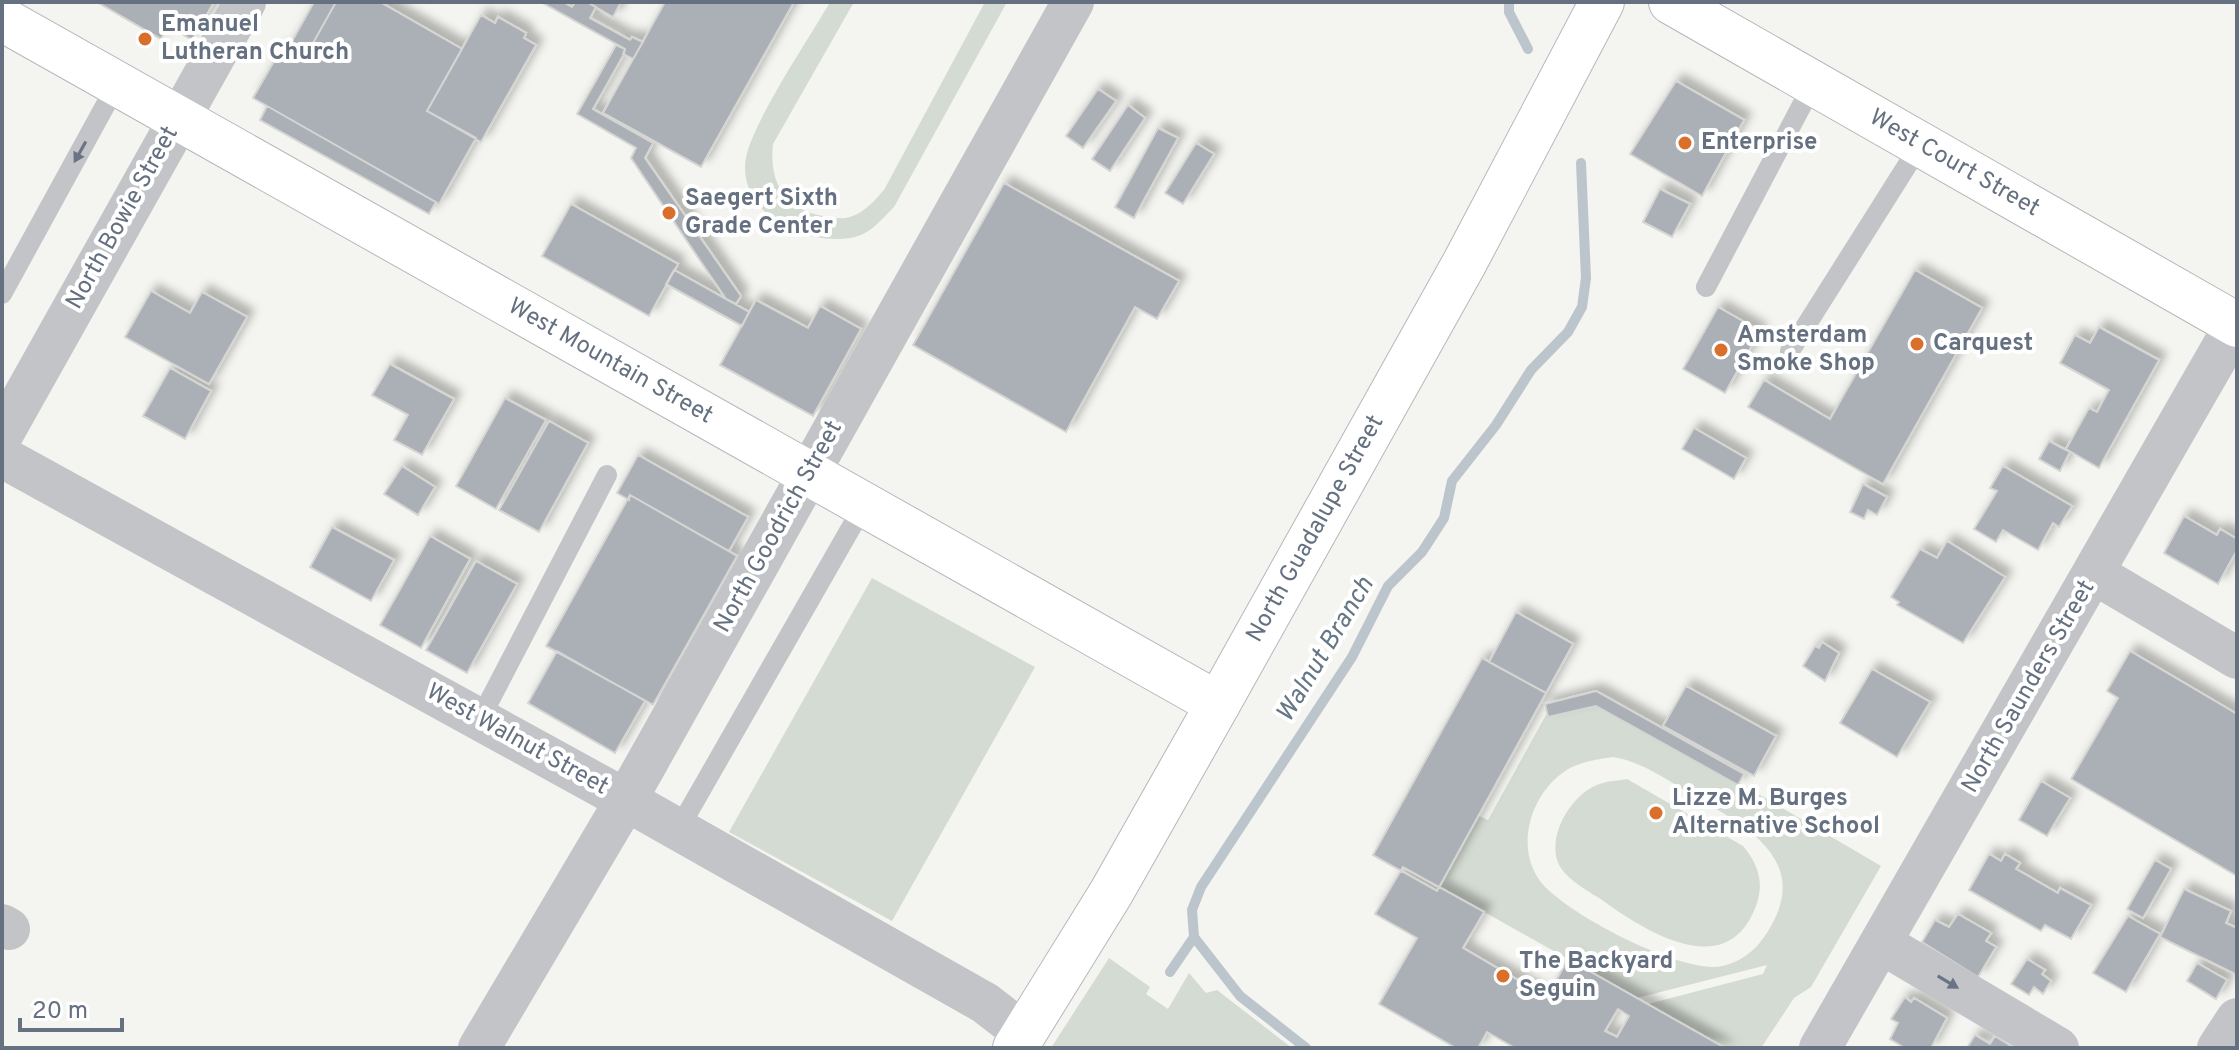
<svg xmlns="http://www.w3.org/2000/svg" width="2239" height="1050" font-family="Overpass,sans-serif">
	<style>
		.green { fill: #d4dbd2; fill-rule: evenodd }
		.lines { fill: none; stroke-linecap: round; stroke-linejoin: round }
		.stream { stroke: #bdc5cc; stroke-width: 10 }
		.building { fill: #abb0b6; stroke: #d5d5d3; stroke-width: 2; fill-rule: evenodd; filter: url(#shadow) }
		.secondary-casing { stroke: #b4b7bc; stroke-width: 46 }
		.primary-casing { stroke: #b5b7bb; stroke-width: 46 }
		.lane { stroke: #c2c4c8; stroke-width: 20 }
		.street { stroke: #c2c4c8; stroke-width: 42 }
		.secondary { stroke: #fff; stroke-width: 44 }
		.primary { stroke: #fff; stroke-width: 44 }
		.oneway { fill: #6a7484 }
		.poi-dot { fill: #da6f2b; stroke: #fff; stroke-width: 3 }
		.labels { text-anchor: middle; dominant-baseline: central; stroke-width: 8; stroke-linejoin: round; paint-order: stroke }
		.poi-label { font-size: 24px; font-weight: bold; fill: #657080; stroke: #fff; text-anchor: start }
		.street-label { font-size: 24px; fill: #657080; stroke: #fff }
		.water-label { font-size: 26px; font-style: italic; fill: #657785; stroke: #fff }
	</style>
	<defs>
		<filter id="shadow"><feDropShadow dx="7" dy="-7" stdDeviation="4" flood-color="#0004"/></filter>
	</defs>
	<rect width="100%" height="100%" fill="#f4f4f0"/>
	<!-- green -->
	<path class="green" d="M830,2H854L773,144C769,179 782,207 818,215C828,217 840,220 850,217C864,213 875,200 884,190L985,2H1007L894,207C883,218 871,233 855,237C810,247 744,219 745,166C745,132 811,36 830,2Z
		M872,578L1035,667L892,921L729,832Z
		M1598,700L1881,866L1811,987L1794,998L1761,1048H1725L1648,1004L1763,974L1767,965L1637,998L1440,887L1479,816L1488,820L1546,715ZM1613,757C1643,762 1667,780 1694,796C1743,825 1810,858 1771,926C1760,946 1745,961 1722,966C1683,975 1564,913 1540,881C1513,844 1533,787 1572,767C1585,761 1599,759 1613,757Z
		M1627,779L1743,846C1761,867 1765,888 1753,913C1722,981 1642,929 1602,900C1587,890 1563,878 1557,860C1549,832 1572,795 1597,785C1606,781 1617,781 1627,779Z
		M1109,958L1150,987L1146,994L1168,1009L1189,973L1206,993L1217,990L1292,1048H1051Z"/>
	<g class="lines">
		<!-- stream -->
		<path class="stream" d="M1509,2V12L1528,49
			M1170,972L1194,937
			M1306,1048L1240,996L1194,937L1192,910L1201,887L1352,657L1388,586L1422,552L1444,518L1452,481L1496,425L1531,370L1568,332L1582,307L1586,278L1581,163"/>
	</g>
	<!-- building -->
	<path class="building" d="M97,2H214L192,40L168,26L161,39Z
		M314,2H336L303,61L286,52Z
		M336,2H380L462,49L427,111L476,138L439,204L253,98L281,49L303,61Z
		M563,2L572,7L575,2H587L596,7L590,18L630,40L632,37L643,42L633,59L623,54L625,49L543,3Z
		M587,2H621L613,17Z
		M665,2H794L701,167L603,113Z
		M481,15L495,23L498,17L526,33L524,38L536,45L481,142L427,111Z
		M616,45L625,49L624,54L593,109L653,143L645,158L741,296L736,304L726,299L631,158L636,148L577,114Z
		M1676,81L1744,120L1702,196L1630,154Z
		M1098,89L1116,101L1083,148L1066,136Z
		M1128,105L1145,118L1110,171L1092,159Z
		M267,106L436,202L429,214L260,120Z
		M1158,128L1178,138L1134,218L1115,207Z
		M1196,143L1214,154L1183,204L1165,193Z
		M1004,183L1179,281L1157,319L1135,307L1066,432L913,345Z
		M1660,189L1690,204L1672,237L1643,222Z
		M571,204L678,264L649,316L542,256Z
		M674,270L749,312L742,326L666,284Z
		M1915,270L1982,308L1883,484L1748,407L1764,380L1830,419Z
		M151,291L190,313L202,292L247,317L209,384L125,337Z
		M756,300L808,328L820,306L861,329L813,416L720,365Z
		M1718,307L1760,331L1725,393L1683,369Z
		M2099,327L2159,360L2099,468L2066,449L2089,408L2097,412L2109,390L2060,363L2075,335L2090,343Z
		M390,364L454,399L422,455L394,440L408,415L372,395Z
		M170,368L211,391L185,439L143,416Z
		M505,398L546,420L496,509L456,486Z
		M549,421L588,443L539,532L499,510Z
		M1694,428L1746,458L1734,479L1682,449Z
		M2049,441L2070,452L2060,471L2039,459Z
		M638,455L748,517L729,551L630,495L629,500L617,493Z
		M402,466L435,487L418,515L384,494Z
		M2003,466L2072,506L2059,527L2053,523L2038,550L2003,530L1996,542L1974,529L1997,491L1990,488Z
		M1863,484L1887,497L1877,515L1868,510L1864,519L1850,512Z
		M630,495L737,556L653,705L546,646Z
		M2184,516L2217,535L2220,529L2237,539V550L2218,584L2164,553Z
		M332,527L394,560L371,601L310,567Z
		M430,536L470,559L421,648L380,625Z
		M1947,541L2005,577L1963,643L1897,605L1899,602L1891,597L1920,549L1937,558Z
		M476,561L517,584L467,673L426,650Z
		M1516,612L1573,644L1546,693L1489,662Z
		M1822,642L1839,653L1825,681L1803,666L1815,646L1819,648Z
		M557,651L645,701L615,753L528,703Z
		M2130,651L2237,714V876L2071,779L2118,698L2107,691Z
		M1482,658L1546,693L1437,891L1373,855Z
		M1872,669L1930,702L1897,757L1840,723Z
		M1686,686L1776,736L1754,776L1663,726Z
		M1596,691L1744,774L1738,785L1596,706L1548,717L1545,704Z
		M2041,781L2070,798L2047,836L2019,820Z
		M1989,854L2001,861L2005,854L2020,863L2016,869L2058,893L2060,888L2091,905L2071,939L2045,925L2041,931L1969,890Z
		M2155,860L2171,869L2143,918L2127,909Z
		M1403,867L1484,912L1463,948L1547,997L1568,959L1725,1048H1515L1487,1032L1478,1048H1456L1379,1004L1417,938L1375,914ZM1618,1009L1629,1016L1617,1037L1605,1031Z
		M2184,889L2231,911L2226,923L2237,928V975L2160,937Z
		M1958,914L1991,933L1986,941L1996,947L1978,977L1922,942L1935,920L1949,927Z
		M2128,916L2160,934L2126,992L2093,973Z
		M2027,959L2045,970L2042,974L2051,981L2043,994L2034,987L2029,995L2011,984Z
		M2197,963L2227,980L2216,999L2187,981Z
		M1905,997L1911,1002L1914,998L1947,1018L1931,1048H1905L1890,1039L1898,1023L1891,1019Z
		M1975,1035L1990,1044L1995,1036L2014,1048H1967Z"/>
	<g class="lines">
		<!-- secondary casing -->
		<g class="secondary-casing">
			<g id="secondary">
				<path id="s1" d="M2,19L1218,704"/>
				<path id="s2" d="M1015,1048L1111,893L1218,704L1465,262L1602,2"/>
			</g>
		</g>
		<!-- primary casing -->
		<g class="primary-casing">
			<g id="primary">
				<path id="s3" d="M1671,2L2237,325"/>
			</g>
		</g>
		<!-- lane -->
		<path class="lane" d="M1706,287L1813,84
			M2,294L117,84
			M1790,351L1920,145
			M480,719L607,475
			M678,830L864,505"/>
		<!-- street -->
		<path class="street" d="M2,435L245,2
			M2,457L626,800L985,1003L1024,1033
			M2095,574L2237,658
			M2,925L9,929
			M1881,943L2058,1048
			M479,1048L626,800L1073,2
			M1820,1048L2237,322
			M2218,1048L2237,1019"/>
		<!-- secondary -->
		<use href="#secondary" class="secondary"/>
		<!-- primary -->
		<use href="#primary" class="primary"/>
	</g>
	<!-- one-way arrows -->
	<defs><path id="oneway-solid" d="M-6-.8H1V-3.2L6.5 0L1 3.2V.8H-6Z" transform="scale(2)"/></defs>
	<g class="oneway">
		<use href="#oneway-solid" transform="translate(80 152) rotate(119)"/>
		<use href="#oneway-solid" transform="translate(1948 982) rotate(31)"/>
	</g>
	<!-- markers -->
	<g class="poi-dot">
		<circle cx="145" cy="39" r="8"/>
		<circle cx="1685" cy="143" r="8"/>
		<circle cx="669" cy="213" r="8"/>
		<circle cx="1917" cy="344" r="8"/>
		<circle cx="1721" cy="350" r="8"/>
		<circle cx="1656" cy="813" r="8"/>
		<circle cx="1503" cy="976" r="8"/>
	</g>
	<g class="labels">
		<!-- poi labels -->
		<g class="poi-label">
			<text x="161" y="25">Emanuel<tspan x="161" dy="28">Lutheran Church</tspan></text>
			<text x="1701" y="143">Enterprise</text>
			<text x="685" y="199">Saegert Sixth<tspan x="685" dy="28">Grade Center</tspan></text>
			<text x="1737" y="336">Amsterdam<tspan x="1737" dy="28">Smoke Shop</tspan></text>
			<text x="1933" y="344">Carquest</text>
			<text x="1672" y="799">Lizze M. Burges<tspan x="1672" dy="28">Alternative School</tspan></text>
			<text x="1519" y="962">The Backyard<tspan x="1519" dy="28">Seguin</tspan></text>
		</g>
		<!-- street labels -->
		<g class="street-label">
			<text stroke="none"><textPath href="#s3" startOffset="326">West Court Street</textPath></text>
			<text transform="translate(123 218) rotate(-61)">North Bowie Street</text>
			<text stroke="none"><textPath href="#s1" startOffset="698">West Mountain Street</textPath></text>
			<text transform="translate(779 527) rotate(-61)">North Goodrich Street</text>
			<text stroke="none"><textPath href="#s2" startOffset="600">North Guadalupe Street</textPath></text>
			<text transform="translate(2029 687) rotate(-60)">North Saunders Street</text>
			<text transform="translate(517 740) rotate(29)">West Walnut Street</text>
		</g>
		<!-- water labels -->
		<g class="water-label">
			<text transform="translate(1326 650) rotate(-59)">Walnut Branch</text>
		</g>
	</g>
	<!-- border -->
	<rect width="2239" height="1050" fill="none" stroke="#657080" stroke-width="8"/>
	<!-- scale -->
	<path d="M20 1018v12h102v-12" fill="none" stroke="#657080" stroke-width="4"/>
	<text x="32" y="1018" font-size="24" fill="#657080" stroke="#ffffff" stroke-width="6" paint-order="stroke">20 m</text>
</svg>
